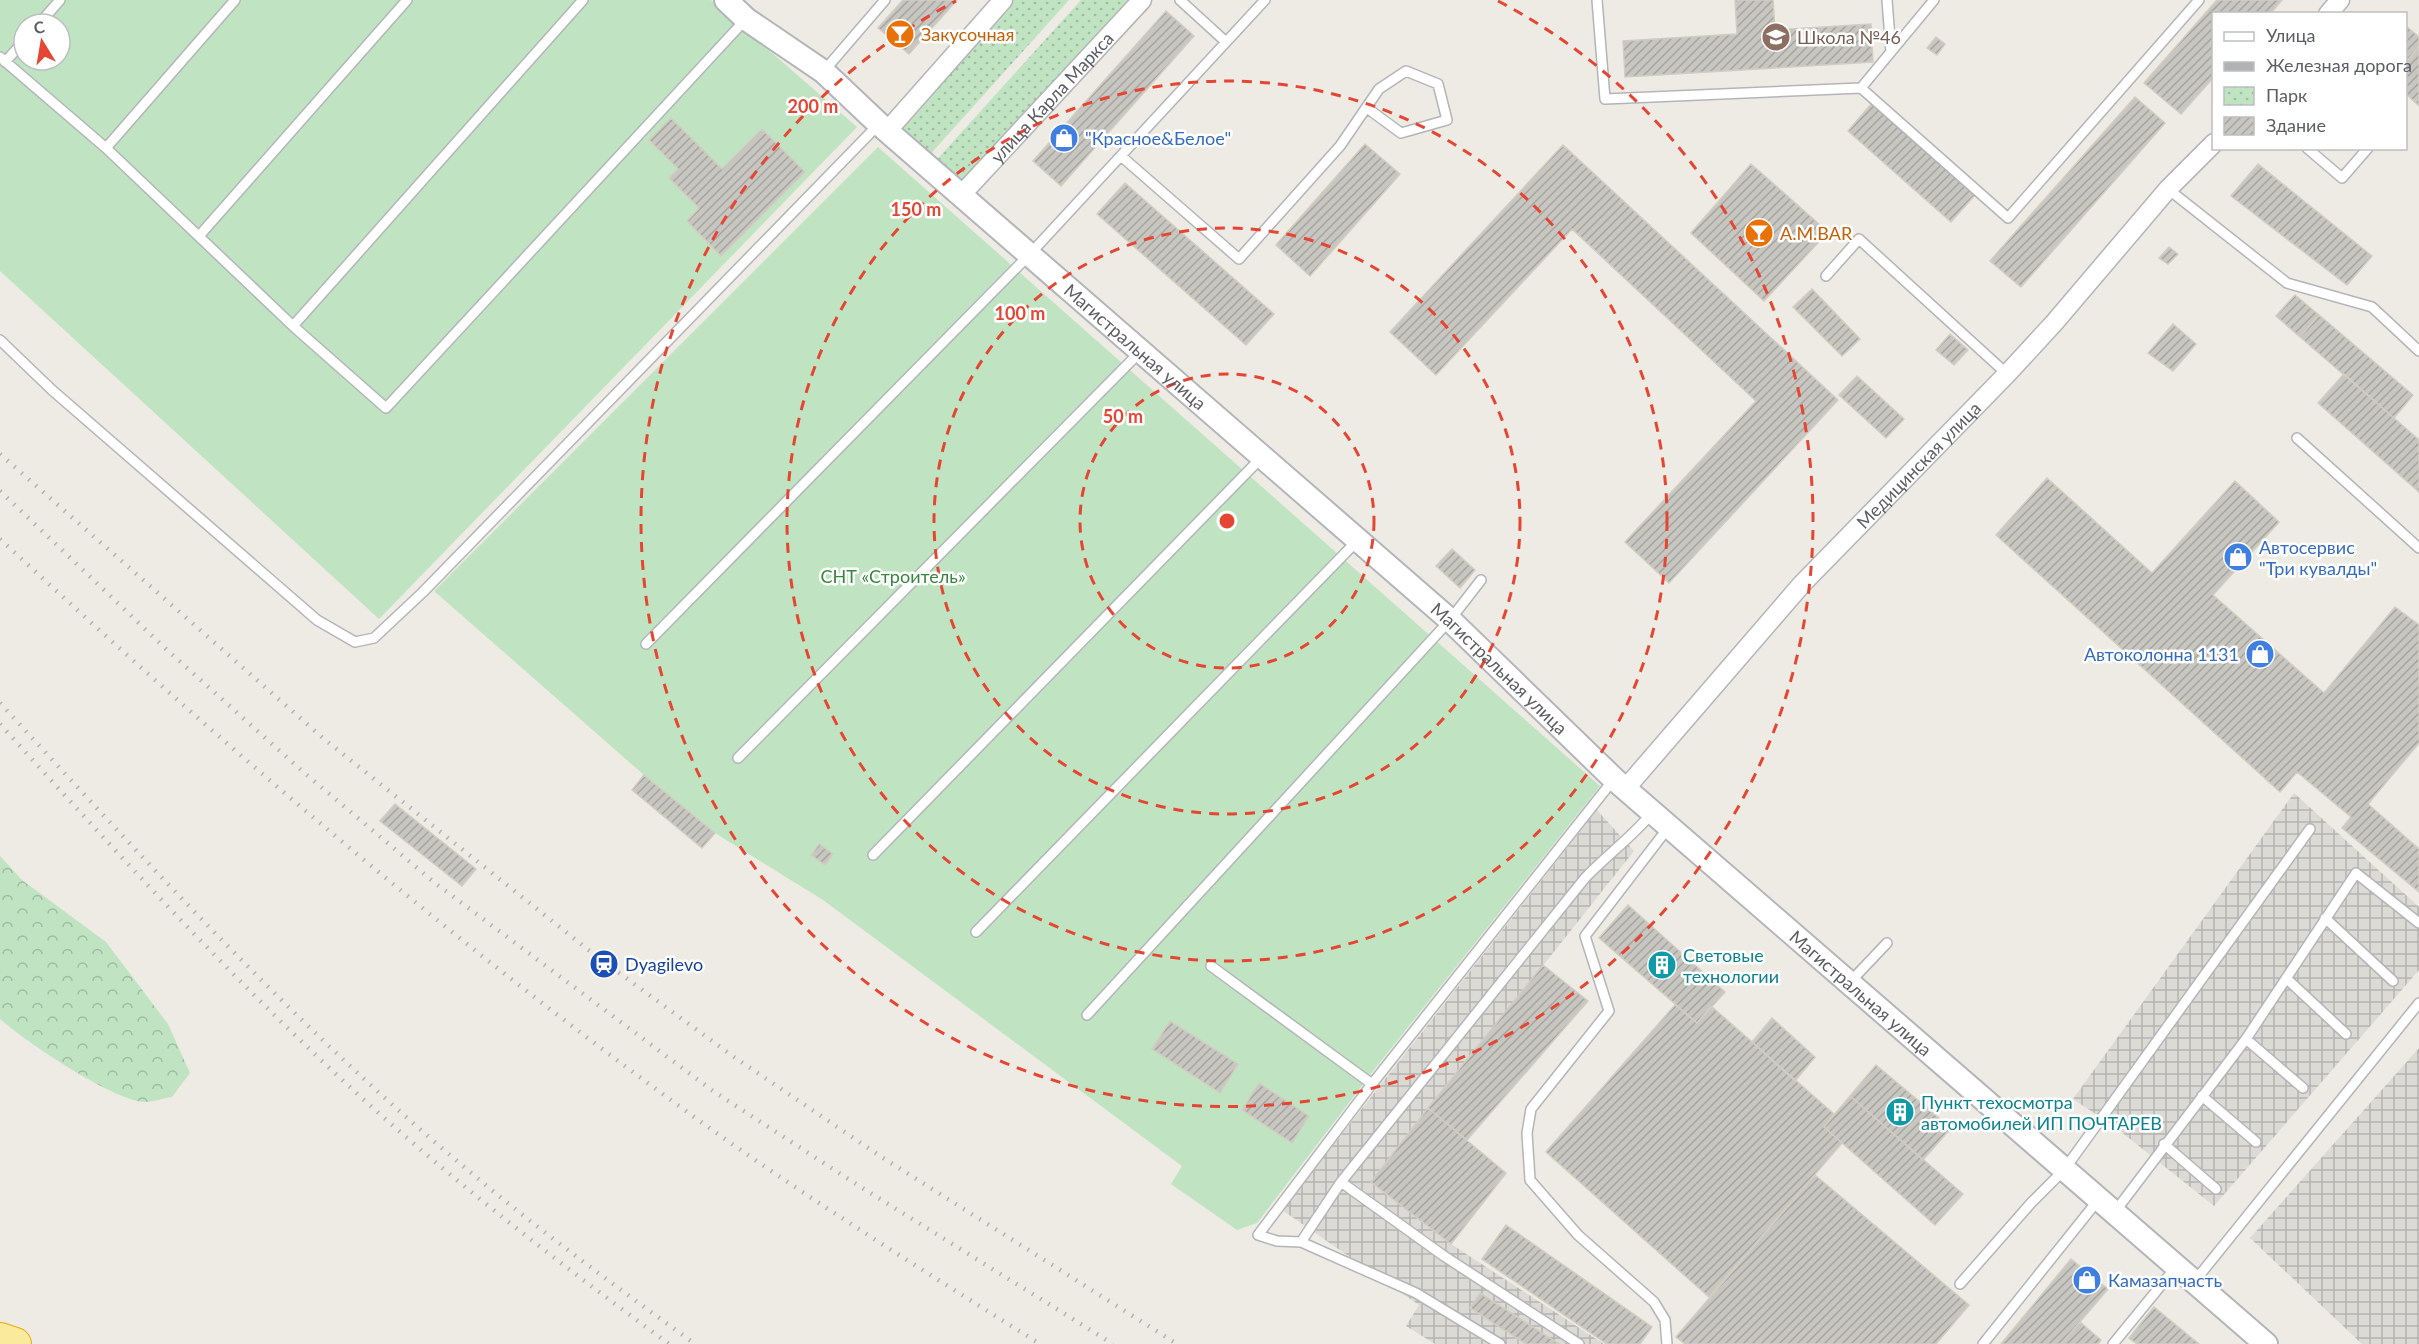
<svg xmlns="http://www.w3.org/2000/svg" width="2419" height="1344" font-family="Lato,sans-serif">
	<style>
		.industrial { fill: url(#industrial-grid) }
		.forest { fill: url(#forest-crowns) }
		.park { fill: url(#park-dots) }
		.garden { fill: #c0e4c1; fill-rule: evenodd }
		.building { fill: url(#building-hatch); stroke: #d2cdc1; stroke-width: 1.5 }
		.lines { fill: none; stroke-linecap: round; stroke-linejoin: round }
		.service-casing { stroke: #b3b5ba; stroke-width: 12 }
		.minor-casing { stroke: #b3b5ba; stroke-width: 21 }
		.tertiary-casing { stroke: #b3b5ba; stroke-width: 26 }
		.trunk-casing { stroke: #e9aa07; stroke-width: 34 }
		.service { stroke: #fff; stroke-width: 9 }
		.minor { stroke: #fff; stroke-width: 18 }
		.tertiary { stroke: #fff; stroke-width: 22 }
		.trunk { stroke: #faea9c; stroke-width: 32 }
		.rail { stroke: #b2b2b3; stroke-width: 4.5; stroke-dasharray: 1.5 8; stroke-linecap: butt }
		.ring { fill: none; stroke: #e44633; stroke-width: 3; stroke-dasharray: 10 8 }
		.labels { text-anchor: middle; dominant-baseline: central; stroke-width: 5; stroke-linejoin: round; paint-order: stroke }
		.food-label { font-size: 18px; fill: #c56008; stroke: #fff; text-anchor: start }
		.education-label { font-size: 18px; fill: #785e54; stroke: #fff; text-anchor: start }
		.street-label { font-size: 18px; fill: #5b5e63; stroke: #fff }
		.shop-label { font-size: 18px; fill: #366cbe; stroke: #fff; text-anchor: start }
		.park-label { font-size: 18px; fill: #38853e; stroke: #fff }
		.culture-label { font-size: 18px; fill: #0d838f; stroke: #fff; text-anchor: start }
		.transit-label { font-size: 18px; fill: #164399; stroke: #fff; text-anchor: start }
		.centre { fill: #e44633; stroke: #fff; stroke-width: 3 }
		.ring-label { font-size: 18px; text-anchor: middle; font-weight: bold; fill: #e44633; stroke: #fff; stroke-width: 5; stroke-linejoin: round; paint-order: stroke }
	</style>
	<defs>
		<pattern id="industrial-grid" width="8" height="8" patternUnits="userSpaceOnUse" patternTransform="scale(1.5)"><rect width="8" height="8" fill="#dcdad5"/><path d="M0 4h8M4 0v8" fill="none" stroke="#b5b4b0"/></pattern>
		<pattern id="forest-crowns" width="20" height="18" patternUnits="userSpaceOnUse" patternTransform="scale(1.5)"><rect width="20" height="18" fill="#c0e4c1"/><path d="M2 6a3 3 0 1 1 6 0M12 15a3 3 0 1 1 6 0" fill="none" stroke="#9fbca0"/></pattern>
		<pattern id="park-dots" width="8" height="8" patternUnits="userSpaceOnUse" patternTransform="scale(1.5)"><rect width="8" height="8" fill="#c0e4c1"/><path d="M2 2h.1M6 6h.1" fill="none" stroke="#9fbca0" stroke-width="1.8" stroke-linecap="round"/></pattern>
		<pattern id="building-hatch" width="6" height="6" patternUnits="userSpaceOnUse" patternTransform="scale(1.5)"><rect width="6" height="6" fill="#c8c6c0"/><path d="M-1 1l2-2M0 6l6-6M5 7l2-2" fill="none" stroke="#a5a4a0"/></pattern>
	</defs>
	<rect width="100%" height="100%" fill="#edebe3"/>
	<!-- industrial -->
	<path class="industrial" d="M2294,793L2419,907V970L2214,1206L2115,1127L2073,1099Z
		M1597,810L1634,851L1371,1182L1451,1244L1604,1344H1435L1406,1326L1419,1305L1282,1210Z
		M2419,1048V1344H2362L2250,1238Z"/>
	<!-- forest -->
	<path class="forest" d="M0,856L22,880L106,942L168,1024L190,1073L172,1097C164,1098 153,1102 145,1102C113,1101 25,1041 0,1019Z"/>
	<!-- park -->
	<path class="park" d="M1009,0H1069L926,159L893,129Z
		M1081,0H1135L963,192L932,165Z"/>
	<!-- garden -->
	<path class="garden" d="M0,0H711L857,127L379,619L0,271ZM24,24H60V60H24Z
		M878,147L1600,786L1377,1066L1257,1223L1237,1230L1171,1184L1182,1166L823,900L715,833L644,775L434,591Z"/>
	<!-- building -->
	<path class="building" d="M903,0H957L909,54L878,28Z
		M1735,0H1773L1775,30L1871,24L1873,62L1625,77L1623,41L1737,34Z
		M2217,0H2282L2270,14H2214V77L2181,114L2144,83Z
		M1166,11L1194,36L1061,186L1033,161Z
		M2406,26L2419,37V46L2406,62Z
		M1936,37L1945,44L1937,55L1927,48Z
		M2419,47V106L2406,94V62Z
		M2135,97L2165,123L2021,287L1990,261Z
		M1872,103L1975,195L1951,222L1848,131Z
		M671,118L722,169L762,129L805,172L721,256L687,221L699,208L669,178L678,169L649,140Z
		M1365,144L1400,174L1310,276L1276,245Z
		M1563,145L1838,400L1669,583L1625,542L1756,401L1572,229L1436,375L1390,332Z
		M1751,164L1828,232L1764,301L1691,233Z
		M2258,164L2372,256L2347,285L2231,196Z
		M1125,183L1274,314L1246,345L1097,214Z
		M2169,247L2178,254L2168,264L2159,258Z
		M1812,289L1860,339L1842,356L1793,307Z
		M2295,295L2319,315L2300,337L2276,316Z
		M2319,315L2413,395L2394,418L2300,337Z
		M2173,324L2196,344L2173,371L2148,353Z
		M1950,334L1968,350L1954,365L1936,350Z
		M2344,374L2419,440V492L2318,403Z
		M1857,376L1904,419L1886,438L1839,395Z
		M2047,478L2152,573L2235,481L2279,522L2213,595L2324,693L2395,607L2419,625V743L2368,804L2419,849V892L2342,828L2351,817L2297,772L2280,792L1996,535Z
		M1452,549L1475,570L1460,588L1436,566Z
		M644,775L715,833L702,848L632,790Z
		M395,804L476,869L462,886L380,821Z
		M819,844L833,854L825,865L811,855Z
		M1628,905L1725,992L1697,1023L1599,938Z
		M1543,965L1588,1001L1467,1140L1428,1108Z
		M1675,1005L1697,1023L1711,1006L1834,1114L1824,1127L1842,1143L1709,1297L1546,1152Z
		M1772,1018L1815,1057L1795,1081L1752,1042Z
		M1170,1021L1238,1064L1220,1093L1152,1049Z
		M1876,1065L1951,1128L1923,1160L1850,1096Z
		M1259,1083L1309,1116L1292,1143L1242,1110Z
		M1850,1096L1963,1194L1935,1225L1824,1127Z
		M1428,1108L1506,1173L1451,1244L1371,1182Z
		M1815,1175L1969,1305L1936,1344H1685L1676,1337Z
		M1506,1225L1652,1327L1640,1344H1607L1482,1259Z
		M2071,1259L2108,1289L2061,1344H2001Z
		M1480,1293L1559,1344H1526L1470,1308Z
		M2154,1307L2199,1344H2137L2129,1338Z
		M2080,1322L2101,1340L2098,1344H2061Z"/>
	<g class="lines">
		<!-- service casing -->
		<g class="service-casing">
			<path id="service" d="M1180,0L1226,42
				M1597,0L1605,99L1861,88L2008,218L2199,0
				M1887,0L1891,52
				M39,24L60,0
				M0,57L106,148L293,326L386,408L746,19
				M5,62L24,41
				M824,71L885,0
				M1861,88L1934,0
				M106,148L235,0
				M2307,148L2342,178L2368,148
				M1121,156L1239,259L1340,146L1379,89L1406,71L1438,84L1447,120L1401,133L1367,108
				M2168,189L2287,283L2372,307L2419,351
				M199,236L407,0
				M1826,276L1859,239L2007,374
				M293,326L583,0
				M0,340L52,390L317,620L355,642L374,638L423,592L879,124
				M2297,438L2419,548
				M646,644L1030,254L1265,0
				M738,758L1140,352
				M873,855L1262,457
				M2325,918L2393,981
				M976,932L1357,541
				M1211,966L1372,1084L1614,779
				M2286,978L2346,1034
				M1850,982L1887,943
				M1087,1015L1450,620L1481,580
				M2246,1039L2303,1088
				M1372,1084L1258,1235L1277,1241L1301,1242L1341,1182L1585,878C1607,855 1632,837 1652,813
				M2202,1096L2256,1142
				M2164,1144L2216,1189
				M1341,1182L1444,1256L1579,1344
				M2114,1213L2246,1039L2356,873L2419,923
				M1301,1242L1416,1293L1500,1344
				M2194,1282L2419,1003
				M1960,1284L2031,1203L2064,1170L2310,829
				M1667,1344L1665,1320L1654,1302L1578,1235L1530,1180L1527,1133L1531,1109L1609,1011L1585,936L1668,828
				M1983,1344L2099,1199
				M2113,1344L2176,1267"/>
		</g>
		<!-- minor casing -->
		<g class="minor-casing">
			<g id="minor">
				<path d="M2328,14L2340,0"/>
				<path d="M888,130L1003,0"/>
				<path id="s1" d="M962,194L1142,0"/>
				<path id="s2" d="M1626,788L1802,584L2007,374L2054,323L2168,189L2214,143"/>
			</g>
		</g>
		<!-- tertiary casing -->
		<g class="tertiary-casing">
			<g id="tertiary">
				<path id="s3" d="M726,0L746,19L824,72L879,124L1450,620L1614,779L2266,1344"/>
			</g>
		</g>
		<!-- trunk casing -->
		<g class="trunk-casing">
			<path id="trunk" d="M0,1339L15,1344"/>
		</g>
		<!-- service -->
		<use href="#service" class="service"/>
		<!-- minor -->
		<use href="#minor" class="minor"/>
		<!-- tertiary -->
		<use href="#tertiary" class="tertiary"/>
		<!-- trunk -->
		<use href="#trunk" class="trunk"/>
		<!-- rail -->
		<path class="rail" d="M0,454L324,739L596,956L734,1057L880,1156L1177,1344
			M0,491L166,649L301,770L435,883L713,1091L856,1184L1113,1344
			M0,539C221,744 452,942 697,1119C808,1199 924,1271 1040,1344
			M0,703C146,862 292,1022 457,1161C533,1226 614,1285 695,1344
			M0,724C113,849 227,974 351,1088C451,1180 559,1263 669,1344"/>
	</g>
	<!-- distance rings -->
	<g class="ring">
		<circle cx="1227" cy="521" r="147"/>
		<circle cx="1227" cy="521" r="293"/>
		<circle cx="1227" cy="521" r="440"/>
		<path d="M1498 1A586 586 0 1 1 956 1"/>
	</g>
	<!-- icons -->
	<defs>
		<g id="bar-disc" transform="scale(1.5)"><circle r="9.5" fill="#e8710a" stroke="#fff"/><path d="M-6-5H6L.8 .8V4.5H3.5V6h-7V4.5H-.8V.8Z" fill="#fff"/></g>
		<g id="school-disc" transform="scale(1.5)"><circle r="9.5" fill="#8d6e63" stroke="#fff"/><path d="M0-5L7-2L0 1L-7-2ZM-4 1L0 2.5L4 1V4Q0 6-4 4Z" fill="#fff"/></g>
		<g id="shop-disc" transform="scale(1.5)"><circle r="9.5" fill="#3f7fe0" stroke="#fff"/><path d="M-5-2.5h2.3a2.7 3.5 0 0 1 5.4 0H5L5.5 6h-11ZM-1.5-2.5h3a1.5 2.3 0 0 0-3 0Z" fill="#fff"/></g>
		<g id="station-disc" transform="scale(1.5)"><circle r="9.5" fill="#1a4fb4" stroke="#fff"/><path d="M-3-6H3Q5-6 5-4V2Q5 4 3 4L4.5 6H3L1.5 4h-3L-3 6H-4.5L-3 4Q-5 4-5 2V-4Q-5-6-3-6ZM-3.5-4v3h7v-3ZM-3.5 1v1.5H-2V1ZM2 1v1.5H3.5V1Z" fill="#fff"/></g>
		<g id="building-disc" transform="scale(1.5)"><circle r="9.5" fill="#0f9aa8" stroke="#fff"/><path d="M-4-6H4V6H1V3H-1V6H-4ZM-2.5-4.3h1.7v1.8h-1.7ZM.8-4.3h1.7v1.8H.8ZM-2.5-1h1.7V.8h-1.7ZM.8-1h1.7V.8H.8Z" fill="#fff"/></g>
	</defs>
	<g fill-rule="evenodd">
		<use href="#bar-disc" x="900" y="34"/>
		<use href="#school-disc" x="1776" y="37"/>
		<use href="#shop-disc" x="1064" y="138"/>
		<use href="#bar-disc" x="1759" y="233"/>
		<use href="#shop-disc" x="2238" y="557"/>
		<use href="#shop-disc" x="2260" y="654"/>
		<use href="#station-disc" x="604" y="964"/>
		<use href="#building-disc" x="1662" y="965"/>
		<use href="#building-disc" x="1900" y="1112"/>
		<use href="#shop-disc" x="2087" y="1280"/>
	</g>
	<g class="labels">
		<!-- food labels -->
		<g class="food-label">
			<text x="921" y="34">Закусочная</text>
			<text x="1780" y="233">А.М.BAR</text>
		</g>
		<!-- education labels -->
		<g class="education-label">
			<text x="1797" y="37">Школа №46</text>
		</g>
		<!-- street labels -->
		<g class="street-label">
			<text stroke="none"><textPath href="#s1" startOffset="132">улица Карла Маркса</textPath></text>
			<text stroke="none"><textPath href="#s3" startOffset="537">Магистральная улица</textPath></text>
			<text stroke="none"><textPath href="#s2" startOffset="436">Медицинская улица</textPath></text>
			<text stroke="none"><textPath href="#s3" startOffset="1023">Магистральная улица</textPath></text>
			<text stroke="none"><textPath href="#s3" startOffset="1509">Магистральная улица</textPath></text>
		</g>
		<!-- shop labels -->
		<g class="shop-label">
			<text x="1085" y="138">"Красное&amp;Белое"</text>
			<text x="2259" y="547">Автосервис<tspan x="2259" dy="21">"Три кувалды"</tspan></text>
			<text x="2239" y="654" text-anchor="end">Автоколонна 1131</text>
			<text x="2108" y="1280">Камазапчасть</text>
		</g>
		<!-- park labels -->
		<g class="park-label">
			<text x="893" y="576">СНТ «Строитель»</text>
		</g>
		<!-- culture labels -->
		<g class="culture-label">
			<text x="1683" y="955">Световые<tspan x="1683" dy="21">технологии</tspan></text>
			<text x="1921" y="1102">Пункт техосмотра<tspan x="1921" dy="21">автомобилей ИП ПОЧТАРЕВ</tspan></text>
		</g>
		<!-- transit labels -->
		<g class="transit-label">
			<text x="625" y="964">Dyagilevo</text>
		</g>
	</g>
	<circle cx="1227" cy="521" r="9" class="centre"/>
	<g class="ring-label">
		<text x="813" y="113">200 m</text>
		<text x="916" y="216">150 m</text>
		<text x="1020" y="320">100 m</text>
		<text x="1123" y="423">50 m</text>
	</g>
	<!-- legend -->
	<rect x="2212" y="12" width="195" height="138" fill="#ffffff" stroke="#bdbfc1" stroke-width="1.5"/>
	<rect x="2224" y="32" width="30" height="9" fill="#ffffff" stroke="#bdbfc1" stroke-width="1.5"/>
	<text x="2266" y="42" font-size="18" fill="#5b5e63">Улица</text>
	<rect x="2224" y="62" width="30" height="9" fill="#b2b2b3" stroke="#bdbfc1" stroke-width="1.5"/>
	<text x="2266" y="72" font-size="18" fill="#5b5e63">Железная дорога</text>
	<rect x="2224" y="87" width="30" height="18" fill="url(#park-dots)" stroke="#bdbfc1" stroke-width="1.5"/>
	<text x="2266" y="102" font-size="18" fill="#5b5e63">Парк</text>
	<rect x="2224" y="117" width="30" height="18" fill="url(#building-hatch)" stroke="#bdbfc1" stroke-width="1.5"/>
	<text x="2266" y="132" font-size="18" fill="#5b5e63">Здание</text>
	<!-- north arrow -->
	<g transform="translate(42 42) rotate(349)"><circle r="28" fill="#ffffff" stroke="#bdbfc1" stroke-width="1.5"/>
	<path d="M0-4.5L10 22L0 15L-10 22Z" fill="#e44633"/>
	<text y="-9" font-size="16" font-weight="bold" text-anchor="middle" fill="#5b5e63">С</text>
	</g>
</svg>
